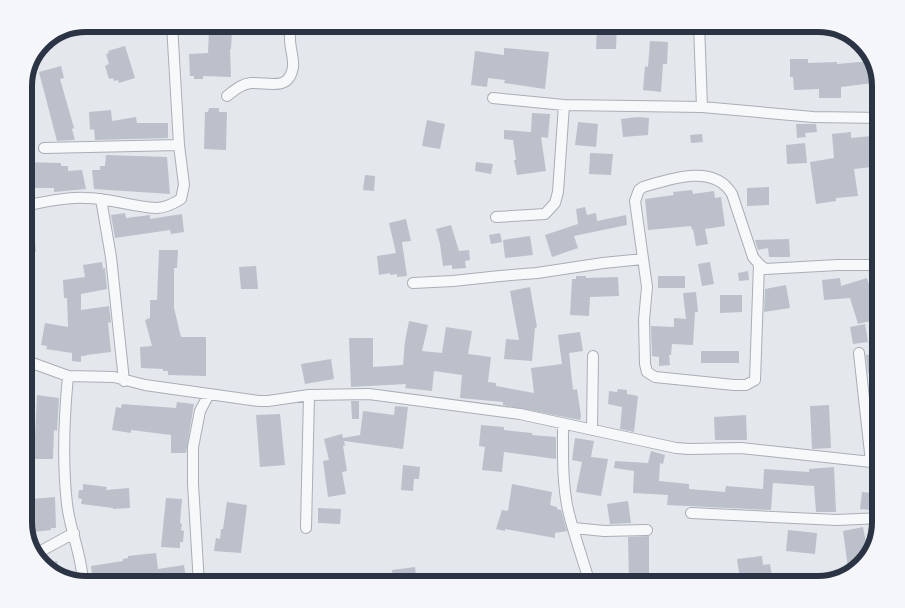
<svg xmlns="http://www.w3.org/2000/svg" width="905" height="608" font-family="Lato,sans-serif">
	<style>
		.building { fill: #bbc0ca }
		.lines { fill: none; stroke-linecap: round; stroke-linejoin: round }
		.street-casing { stroke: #a9aeb7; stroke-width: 12 }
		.street { stroke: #f7f8fa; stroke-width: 10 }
		.rim { fill: none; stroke: #2b3445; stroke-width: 6 }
	</style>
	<rect width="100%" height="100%" fill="#e4e7ec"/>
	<!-- building -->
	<path class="building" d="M252,24H278L277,33L252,29Z
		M597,24H617L616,49H596Z
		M665,24H692V29L667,33Z
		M755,24H776L777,34L755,35Z
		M209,29L232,30L231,49H230L231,77L203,76V79H194V76H190L189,54L208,53Z
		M650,41L668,42L667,64H663L661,92L643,90L645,66L648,67Z
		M125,46L135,78L119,83L118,80L114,81L113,78L109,79L105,66L109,64L106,54L109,53L108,51Z
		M504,48L549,52L545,89L504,83L505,80L488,78L487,87L471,85L475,51L504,55Z
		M790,59H808V63L837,62V64L871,61L873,83L841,87V98H819V89L794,90L793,77H790Z
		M61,66L64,78L60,79L74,128L72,129L75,140L57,141L39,72Z
		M209,108H219V112H227L226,150L204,149L205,112H208Z
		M111,110L112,121L136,117L137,123H168V138L95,140L94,129L90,130L89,112Z
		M532,113L550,114L548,138L541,137L546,171L517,175L514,160H516L513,140L504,139V130L531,132Z
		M638,117L649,118L648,135L623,137L621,119Z
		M427,120L445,124L440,149L422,146Z
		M578,122L598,124L596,147L575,145Z
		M796,124H816L817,132L805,133L806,137L797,138Z
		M851,132V138L881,135V166L854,169L858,196L836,198V201L816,204L810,162L834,158L832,134Z
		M702,134L703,142L691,143L690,135Z
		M805,143L807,163L787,164L786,145Z
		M590,153L613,154L611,175L589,174Z
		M106,155L167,157L170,194L94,189L92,170H100V166H105Z
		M24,162L61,163V166H68V171L82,170L86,189L54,192V188H29L28,181H24Z
		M476,162L493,164L491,174L475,171Z
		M365,175L375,176L374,191L363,190Z
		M769,187V205L747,206V188Z
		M692,190L693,194L714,191L715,198L721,197L725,226L705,229L708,244L696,246L693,229L692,230L691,226L648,230L645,199L674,195L673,192Z
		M881,198V210L872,211L871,199Z
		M585,207L587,215L596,213L597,221L626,215L627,225L574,236L578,248L552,257L545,235L578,224L576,209Z
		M125,213L126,218L150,215V219L182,214L184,232L171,234L170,230L115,238L111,215Z
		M406,219L411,241L402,242L407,276L397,277V274L390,275V273L379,275L377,256L396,253L389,223Z
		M33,220L36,252L26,253L24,221Z
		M451,225L459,251L469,250L470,260L465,261L466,268L452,269V265L443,266L440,244L436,229Z
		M500,233L502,242L491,244L489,235Z
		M530,236L533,255L505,258L503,240Z
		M789,239L790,257H769L768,248L758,250L755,240Z
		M159,250H178L177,268H174V308L181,337H206V376L168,375V371H163V369L141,368L140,347L152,346L145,320L150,318V300H157Z
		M102,262L103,269L105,268L107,289L81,294V310L109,306L111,322L108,323L111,352L86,355V356H81V362L72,361V353L46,349L47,346L41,345L45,323L68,327L67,298H64L63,280L85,277L83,265Z
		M710,262L714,284L702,286L698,264Z
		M256,266L258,289H241L239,267Z
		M748,271L749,280L739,281L738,273Z
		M576,276H586V278L618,277L619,296L590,297L589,316L570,315L572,279H576Z
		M658,276H685V288H658Z
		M840,278L841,286L867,278L879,319L858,324L850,298L824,300L822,280Z
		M786,285L790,308L764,312L765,289Z
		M530,287L537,327L535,328L532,361L504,359L506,339L519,340L510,291Z
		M696,292L698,312H695L693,345L672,344L671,355H669L670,365L659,366V357L652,356L651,326L674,327V318L686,319L683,293Z
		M720,295H742V312L720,313Z
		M409,321L428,325L422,351L442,353L446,327L472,331L468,354L491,357L488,382L496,383V386L534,393L531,368L562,364L558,335L580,332L583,351L569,353L573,390L577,389L581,416L580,420L503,405V402L460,398L462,375L434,371L432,391L405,388L406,384L351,387L349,338H373V367L403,365L405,341Z
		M865,324L868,342L853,344L850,327Z
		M701,351H739V363H701Z
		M881,353V371L868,373L866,355Z
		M331,359L334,379L305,384L301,364Z
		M24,370L34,374L25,398H24Z
		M618,389L627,390V394L638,396L634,432L620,429L622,407L608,404L609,391L617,392Z
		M37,395L59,398L57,431L54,430L53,459H34Z
		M351,401H359V419H352Z
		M177,402L194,404L186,453H171V435L131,430V433L112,430L116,407L121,408L122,404L176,408Z
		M829,405L831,448L812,449L810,406Z
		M395,406L408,407L403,449L344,441L345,446H343L347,471L342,472L346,494L328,497L323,461L329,460L324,439L342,434L343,438L360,435L363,411L394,415Z
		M280,414L285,465L260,467L256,415Z
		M746,415L747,440H715L714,417Z
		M481,425L504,427V430L532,433V435L556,437V459L504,452L502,472L482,470L485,447L479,446Z
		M575,438L594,441L591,457L608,459L601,496L576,492L582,462L572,460Z
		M651,451L665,455L663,464L660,463L659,481L689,484V489L725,492L726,486L763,489L764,469L809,472V469L834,467L836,512H816L814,486L773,483L771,510L667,505L668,495L633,493L634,471L614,468L615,461L648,463Z
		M403,465L420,467L419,479H414L413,491L401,490Z
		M83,484L107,487L106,490L129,488L130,508L113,509V508L81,504L82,499L78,498L79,490H83Z
		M512,484L552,492L550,505L557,507V509L561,510L567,531L555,533V538L505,529V531L496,529L502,510L508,511Z
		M862,492L881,494V511L860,509Z
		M55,497L56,528H51V530L26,533L24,525V514L32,512L31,499Z
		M166,498L182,499L180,523L182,524L181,530L184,531L183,542H180V548L161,547Z
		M628,501L631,523L610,524L607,504Z
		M227,502L247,505L241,553L214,551L216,538L220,539L221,529H223Z
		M318,508L341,509L340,524L318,523Z
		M863,527L866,542L876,538L870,556L859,567L848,568L843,531Z
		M788,530L817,533L815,554L786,551Z
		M649,536V580H629L628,537Z
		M156,553L158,569L184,565L186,579H184L185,584H104L103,579L93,581L91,566L123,561V559L128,558V556Z
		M762,556L763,565L770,564L772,576L740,579L737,559Z
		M57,561L60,576L52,573L42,563Z
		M415,567L417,584H394L392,570Z"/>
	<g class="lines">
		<!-- street casing -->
		<g class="street-casing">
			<path id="street" d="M699,24L702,107
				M227,96C235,90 241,84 251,83C268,82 289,92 293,67C294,58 290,48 290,40C290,34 290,29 291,24
				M493,98L564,105L702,107L813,117L881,118
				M44,148L179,145
				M101,199L111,257L124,381
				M24,206C44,202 65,197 86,198C109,198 132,207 156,208C165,208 173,204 181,199L184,185L179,145L172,24
				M496,217L545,214L555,203L558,192L564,105
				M759,264L755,380L746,385H734L655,377L647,372L645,364L644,320L647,287L635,201L639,190L643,187C670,179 714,163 732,194L753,257L759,264L765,269L838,265H881
				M413,283L453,281L500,276L537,273L603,263L643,259
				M859,353L871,462
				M24,360L68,376L114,377L145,385L259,401H268L309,395L369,394L520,414L676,448L689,449L741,448L881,463
				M68,376C64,418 62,461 67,504C70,531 82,555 83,583
				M563,425C563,453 562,482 568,510C574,535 583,560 590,584
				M592,430L593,356
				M691,513L837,520L881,518
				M306,528L309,395
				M574,528L604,531L647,530
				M33,553L41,551L74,533
				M199,584L193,484V447L200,411L209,394
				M788,584L824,583"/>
		</g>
		<!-- street -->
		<use href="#street" class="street"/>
	</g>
	<!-- crop -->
	<path d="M0 0H905V608H0ZM86 32H818A54 54 0 0 1 872 86V522A54 54 0 0 1 818 576H86A54 54 0 0 1 32 522V86A54 54 0 0 1 86 32Z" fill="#f4f6f9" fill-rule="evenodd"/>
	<path class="rim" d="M86 32H818A54 54 0 0 1 872 86V522A54 54 0 0 1 818 576H86A54 54 0 0 1 32 522V86A54 54 0 0 1 86 32Z"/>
</svg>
